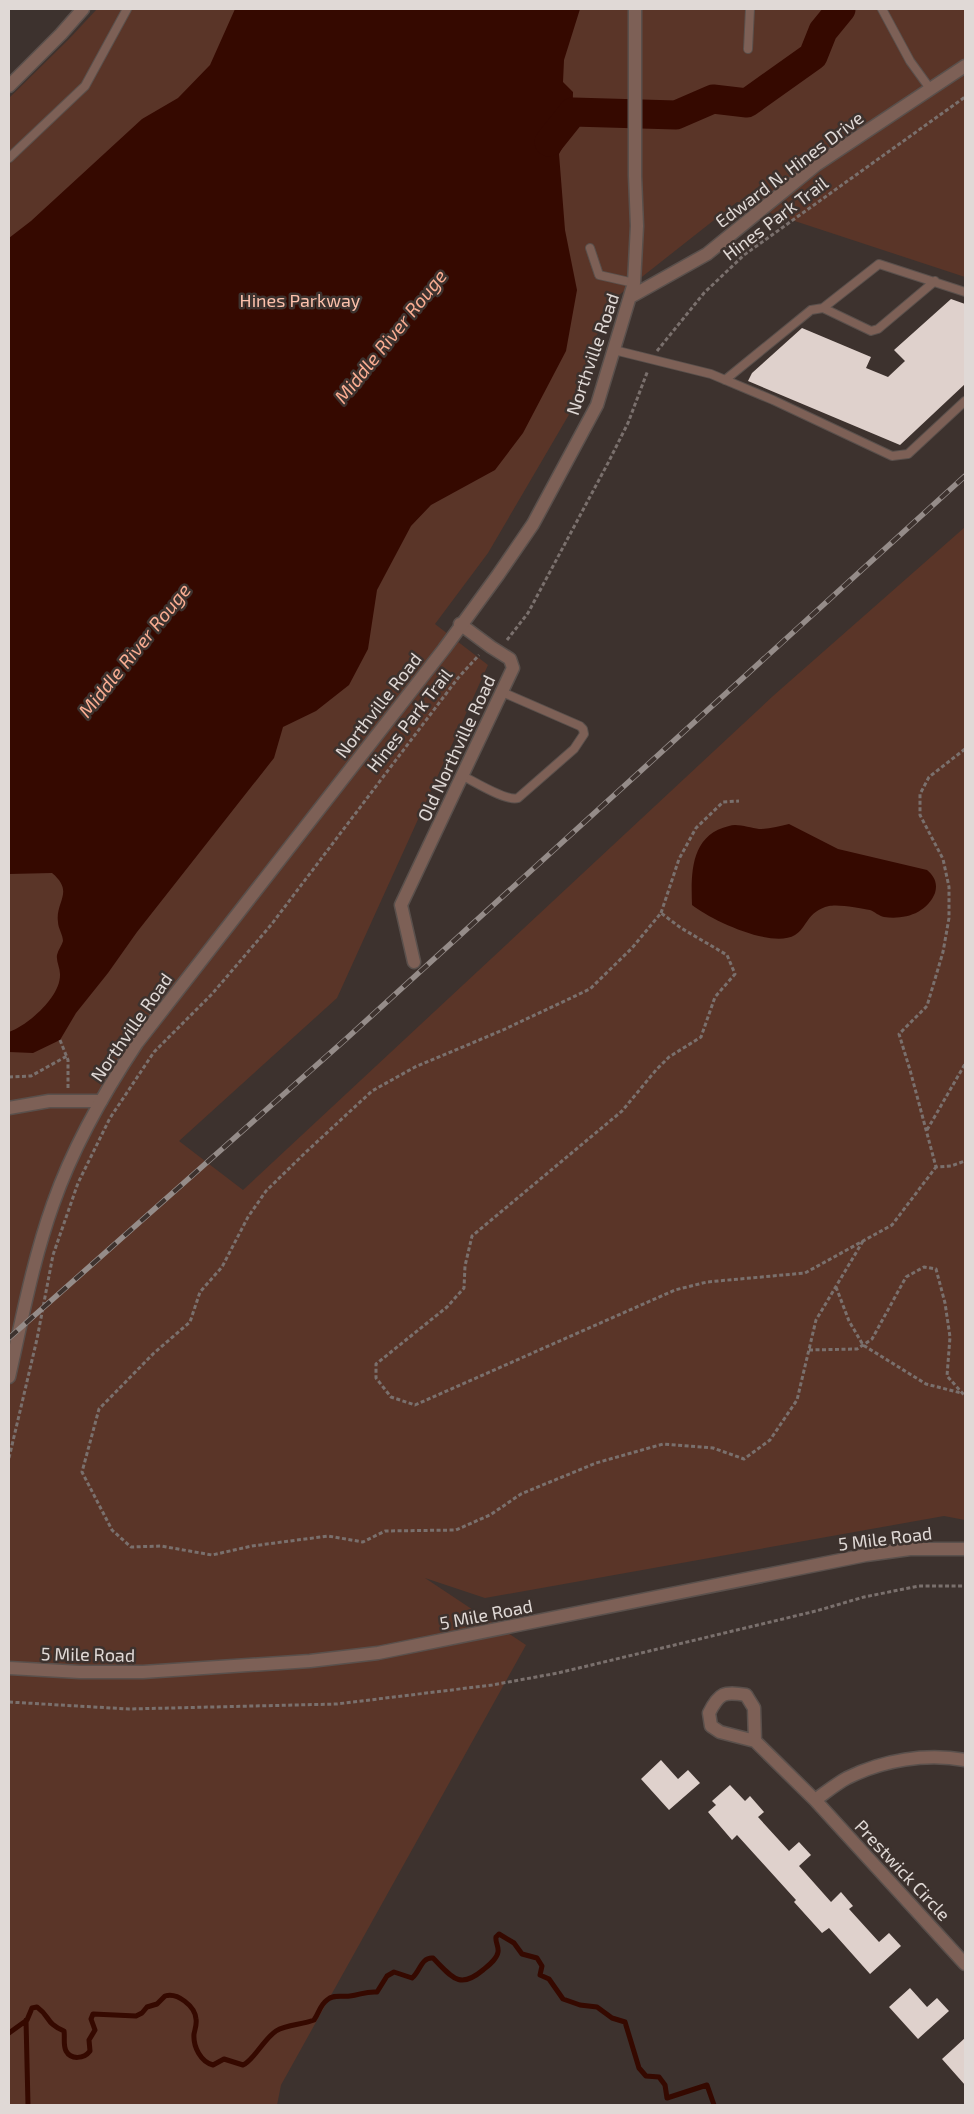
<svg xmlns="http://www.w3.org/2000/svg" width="974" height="2114" font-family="'Exo 2',sans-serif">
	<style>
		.green { fill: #5a3528 }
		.water { fill: #350900 }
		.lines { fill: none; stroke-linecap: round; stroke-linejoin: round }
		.stream { stroke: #350900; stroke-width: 5 }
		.river { stroke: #350900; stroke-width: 29 }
		.building { fill: #dfd1cc }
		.service-casing { stroke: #5a504c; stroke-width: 10 }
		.minor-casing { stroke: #5a504c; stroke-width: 15 }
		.tertiary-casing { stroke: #5a504c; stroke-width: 15 }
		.path { stroke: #7a706d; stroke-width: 3; stroke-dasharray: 4 2.5; stroke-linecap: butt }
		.service { stroke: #7d6056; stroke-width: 8 }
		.minor { stroke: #7d6056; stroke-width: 12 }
		.tertiary { stroke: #7d6056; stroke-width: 12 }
		.rail-casing { stroke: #958c89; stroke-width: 5.5 }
		.rail { stroke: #3d322e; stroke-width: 4; stroke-dasharray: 11; stroke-linecap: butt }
		.labels { text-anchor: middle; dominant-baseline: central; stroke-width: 5; stroke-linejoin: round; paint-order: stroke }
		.street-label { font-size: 18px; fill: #e0d9d6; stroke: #3d322e }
		.park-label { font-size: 18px; fill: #fbc0ab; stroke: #3d322e }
		.water-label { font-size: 19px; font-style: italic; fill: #faad92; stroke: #3d322e }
	</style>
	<rect width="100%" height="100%" fill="#3d322e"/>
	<!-- green -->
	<path class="green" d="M97,9H965V277L737,202L605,306L581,394L488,553L435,624L488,665L337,998L179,1141L243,1190L773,696L965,527V1520L944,1516L485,1598L425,1578L526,1645L281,2085L277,2105H9V98L69,39Z"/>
	<!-- water -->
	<path class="water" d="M235,9H580L564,60L563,82L573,92L572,130L559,154L565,230L577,290L566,351L523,433L495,470L431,505L411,526L377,590L368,649L349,685L316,711L283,727L274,758L137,932L108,973L76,1013L60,1040L33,1053L9,1052V1032C28,1025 61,997 60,974C60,968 56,961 57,955C58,950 62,945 63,941C63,935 58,928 58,922C55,902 75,892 52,873L9,874V238L31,221L142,119L178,98L210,65Z
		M789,824L838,849L927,870C934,876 938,883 935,893C927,913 905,920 884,917C879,916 875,912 870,910C861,908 838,904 829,906C807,911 807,928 795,935C772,949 711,920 692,905C691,874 690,835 729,826C737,823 750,828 759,829C769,829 780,826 789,824Z"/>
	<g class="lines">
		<!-- stream -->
		<path class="stream" d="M26,2020L28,2105
			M9,2033L27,2020L32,2008L37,2007C51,2017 45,2023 64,2031C65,2037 63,2045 66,2051C71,2060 84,2059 90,2051L89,2040L95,2030L91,2019L93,2014L136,2016L142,2013L147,2007L157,2004L165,1996C177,1992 195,2006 196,2019C197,2024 195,2029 194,2034C193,2047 201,2062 213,2065L224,2059L243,2065C253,2061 264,2039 276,2031C287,2024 302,2025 314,2020C319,2013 320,2005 327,2000C333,1994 342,1997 350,1996C360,1995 366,1991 377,1992L387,1976L394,1972L412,1978C420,1972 421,1957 433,1958C452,1977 459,1990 483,1970C489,1965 497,1959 498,1952C499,1946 495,1942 496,1937L499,1934L514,1943L522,1954L537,1958L542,1966L540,1975L549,1979L563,1999L580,2005L597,2007L612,2018L625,2022L639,2068L646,2076L659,2077L665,2085L667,2098L707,2085L714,2105"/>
		<!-- river -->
		<path class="river" d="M549,142L573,112L676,115L713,99L747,103L813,56L823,31L841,9"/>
	</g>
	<!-- building -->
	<path class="building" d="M951,299L965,304V384L900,445L748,381L752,373L802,328L871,357L866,368L888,377L905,361L894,350Z
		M661,1760L678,1779L688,1770L700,1783L669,1810L641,1779Z
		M730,1785L745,1801L750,1796L764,1812L758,1817L789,1851L799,1842L811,1855L799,1866L831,1902L841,1892L853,1906L849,1909L879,1942L889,1933L901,1946L870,1974L829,1928L822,1933L794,1902L796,1900L737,1835L732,1840L708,1812L716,1805L712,1801Z
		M910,1988L927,2007L937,1998L949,2011L918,2039L889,2007Z
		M965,2038V2085L942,2059Z"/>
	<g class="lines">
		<!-- service casing -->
		<g class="service-casing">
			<path id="service" d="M882,9L910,61L931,90
				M748,49L750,9
				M9,158L85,86L127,9
				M590,248L599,275L634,283
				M823,308L871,331L878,329L935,281
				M614,350L711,374L773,400L892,456L908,454L965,401
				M725,380L811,310L823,308L879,264L965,292
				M463,776C475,782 507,802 518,798L574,749L584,734L583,729L580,726L502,692"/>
		</g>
		<!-- minor casing -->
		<g class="minor-casing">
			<path id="minor" d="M414,962L401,905L513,668L510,659L491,647L460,624
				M9,1108L49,1101H101
				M755,1741L754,1708L746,1695C724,1691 719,1693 709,1713L711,1726L720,1732L755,1741L815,1800L965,1964
				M815,1800C825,1793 836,1784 847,1778C883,1760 926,1753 965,1760"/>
		</g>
		<!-- tertiary casing -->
		<g class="tertiary-casing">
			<path id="tertiary" d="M9,86L61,34L83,9
				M632,296L707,254L816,165L965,66
				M9,1377C22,1319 33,1260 53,1204C73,1147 103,1094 137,1043L444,649L498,575L533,524L597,405L634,283L637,226L635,176V9
				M9,1668L80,1672H143L310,1661L378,1653L866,1555L910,1549H965"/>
		</g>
		<!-- path -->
		<path class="path" d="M657,351L704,293L744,255L965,97
			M507,640L528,613L608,463L628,423L648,370
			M965,749L929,777L920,794V815L943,859L949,887V918L943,952L927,1006L899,1034L910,1070L936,1167L951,1166L965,1161
			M661,913L679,859L696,828L723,802L739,801
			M60,1040L68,1060V1088
			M9,1077L31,1076L67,1056
			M927,1130L965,1064
			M863,1241L816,1320L797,1400L770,1440L744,1459L713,1448L663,1444L596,1463L521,1494L490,1515L456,1530L385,1531L363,1542L328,1536L252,1546L212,1555L161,1546L131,1547L112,1530L82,1472L99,1409L154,1353L190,1322L200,1292L222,1267L248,1217L266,1191L306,1152L372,1091L415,1067L503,1030L590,989L632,948L661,913L681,928L727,955L735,974L715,997L701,1037L669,1057L656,1070L622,1111L472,1236L465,1266L464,1288L447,1307L376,1364V1378L391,1397L415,1405L675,1290L707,1282L805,1273L892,1225L936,1167
			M836,1287L849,1321L863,1345L926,1384L961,1393
			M809,1350L857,1349L872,1339L906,1277L924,1267L936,1269L945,1303L950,1337L947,1376L965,1396
			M9,1458L37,1339L53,1255L78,1183L110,1118L154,1052L212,994L271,925L458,678L479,655
			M9,1702L129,1709L337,1704L492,1685L558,1673L816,1611L864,1597L919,1586H965"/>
		<!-- service -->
		<use href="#service" class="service"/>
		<!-- minor -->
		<use href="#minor" class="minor"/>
		<!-- tertiary -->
		<use href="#tertiary" class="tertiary"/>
		<!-- rail casing -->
		<g class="rail-casing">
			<path id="rail" d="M9,1338L346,1039L965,476"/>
		</g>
		<!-- rail -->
		<use href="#rail" class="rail"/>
	</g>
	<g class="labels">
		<!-- street labels -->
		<g class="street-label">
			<text transform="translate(789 169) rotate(-37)">Edward N. Hines Drive</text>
			<text transform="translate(775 218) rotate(-37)">Hines Park Trail</text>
			<text transform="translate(592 354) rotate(-71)">Northville Road</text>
			<text transform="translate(378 705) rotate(-52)">Northville Road</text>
			<text transform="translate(409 720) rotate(-52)">Hines Park Trail</text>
			<text transform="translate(456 748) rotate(-65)">Old Northville Road</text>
			<text transform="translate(131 1027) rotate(-55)">Northville Road</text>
			<text transform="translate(885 1538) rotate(-7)">5 Mile Road</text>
			<text transform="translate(486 1614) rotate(-11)">5 Mile Road</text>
			<text transform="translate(88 1654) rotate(1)">5 Mile Road</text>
			<text transform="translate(903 1870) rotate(47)">Prestwick Circle</text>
		</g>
		<!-- park labels -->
		<g class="park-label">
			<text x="300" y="300">Hines Parkway</text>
		</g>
		<!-- water labels -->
		<g class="water-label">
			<text transform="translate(390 336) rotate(-51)">Middle River Rouge</text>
			<text transform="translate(134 650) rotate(-51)">Middle River Rouge</text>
		</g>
	</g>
	<!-- border -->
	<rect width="974" height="2114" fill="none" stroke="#e0d9d6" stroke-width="20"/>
</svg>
